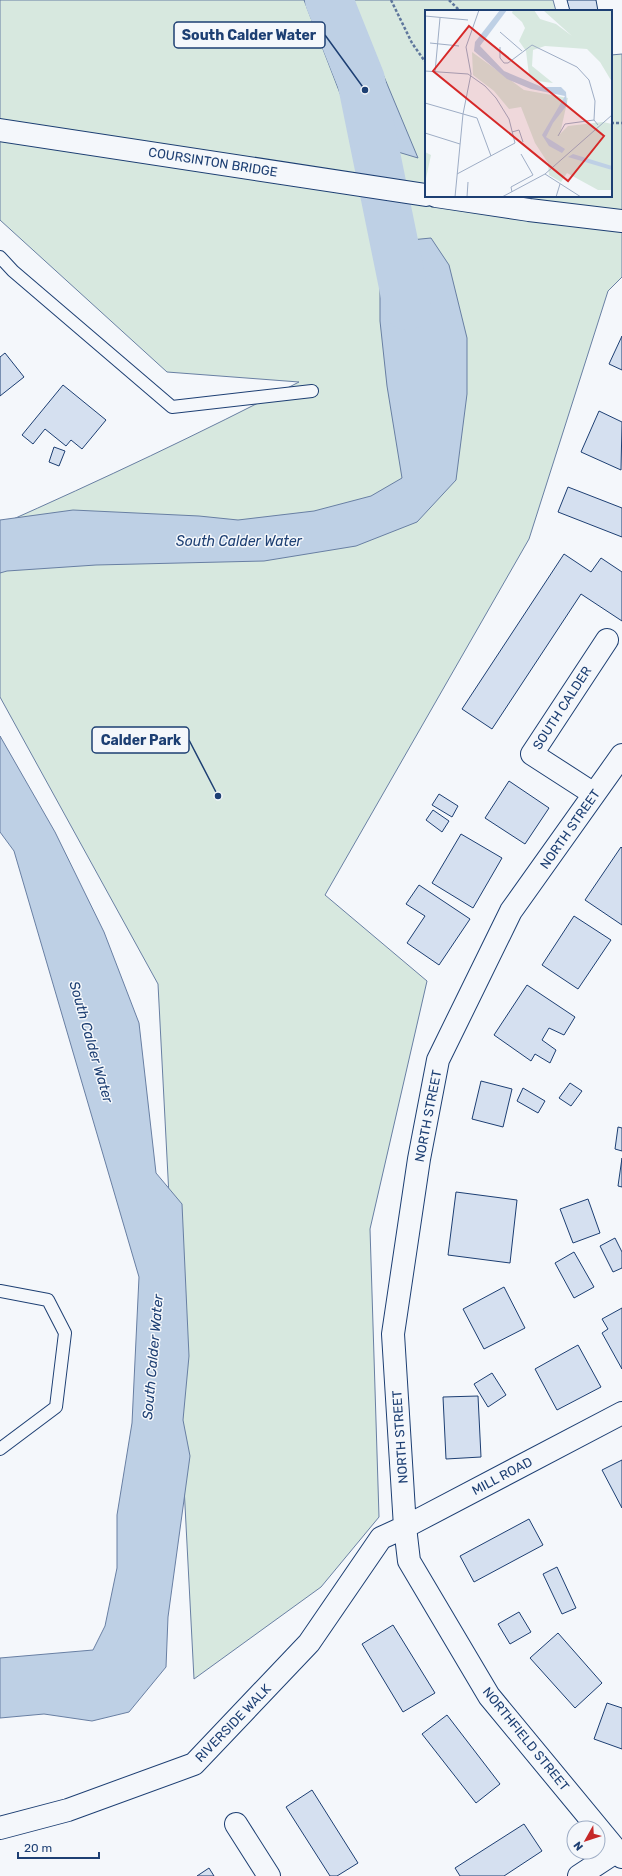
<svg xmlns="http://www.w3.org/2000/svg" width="622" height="1876" font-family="Rubik,sans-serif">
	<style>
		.green { fill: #d7e8df; stroke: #687fa3 }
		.water { fill: #bed0e5; stroke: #687fa3 }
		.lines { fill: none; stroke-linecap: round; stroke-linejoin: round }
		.river { stroke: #bed0e5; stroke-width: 48 }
		.building { fill: #d5e0f0; stroke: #1d3f73 }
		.lane-casing { stroke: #1d3f73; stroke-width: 14 }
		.street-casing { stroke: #1d3f73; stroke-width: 24 }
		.primary-casing { stroke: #1d3f73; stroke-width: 24 }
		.path { stroke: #5e769c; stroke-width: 2.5; stroke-dasharray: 3 2; stroke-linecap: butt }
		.lane { stroke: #f4f7fb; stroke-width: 12 }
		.street { stroke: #f4f7fb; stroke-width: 22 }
		.primary { stroke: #f4f7fb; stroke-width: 22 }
		.labels { text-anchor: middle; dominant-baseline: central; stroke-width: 3; stroke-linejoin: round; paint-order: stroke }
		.street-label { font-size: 13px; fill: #1d3f73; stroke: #f4f7fb }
		.water-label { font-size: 14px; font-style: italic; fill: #1d3f73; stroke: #f4f7fb }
		.inset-road { fill: none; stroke: #9eadc5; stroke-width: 1 }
		.view { fill: #d62828; fill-opacity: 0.15; stroke: #d62828; stroke-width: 2 }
		.inset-edge { fill: none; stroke: #1d3f73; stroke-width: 2 }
		.leader { fill: none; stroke: #1d3f73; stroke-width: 1.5 }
		.callout-dot { fill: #1d3f73; stroke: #f4f7fb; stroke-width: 1.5 }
		.callout { fill: #f4f7fb; stroke: #1d3f73; stroke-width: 1.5 }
		.callout-label { font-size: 14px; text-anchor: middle; font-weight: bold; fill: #1d3f73 }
	</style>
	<rect width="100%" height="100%" fill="#f4f7fb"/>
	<!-- green -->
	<path class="green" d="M0,0H553L556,11H426V196H611V55L622,54V277L608,291L529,539L325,895L427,981L370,1229L379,1517L321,1587L194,1679L158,984L0,697V525C101,480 201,433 299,382L167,372L0,220Z"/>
	<!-- water -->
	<path class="water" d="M304,0H352L418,158L358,140Z
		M431,238L449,265L467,338V394L456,480L417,522L356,546L264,561L96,565L7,571L0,573V520L73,510L199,516L238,520L314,511L371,496L402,478L387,386L380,321V243Z
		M0,736L55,832L104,932L139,1023L156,1173L182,1204L189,1356L183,1420L190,1456L168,1617L166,1667L129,1712L92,1721L44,1714L0,1718V1658L93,1650L105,1626L117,1568V1515L132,1423L139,1277L14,851L0,832Z"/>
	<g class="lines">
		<!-- river -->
		<path class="river" d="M329,0L361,80L407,306"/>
	</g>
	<!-- building -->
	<path class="building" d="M567,0H596L598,11H570Z
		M622,336V370L609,364Z
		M5,353L24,377L0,396V357Z
		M63,385L106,420L82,449L71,440L66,446L45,429L33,444L22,435Z
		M599,411L622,422L621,470L581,452Z
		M54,447L65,451L59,466L49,462Z
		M568,487L622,508V537L558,512Z
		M564,554L591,572L601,558L622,572V621L581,594L492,729L462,709Z
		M509,781L549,808L525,844L485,818Z
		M439,794L458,806L452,817L432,805Z
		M433,810L449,821L442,832L426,820Z
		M461,834L502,858L473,908L432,883Z
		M621,847L622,848V925L585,900Z
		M419,885L470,919L439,965L407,943L425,916L406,904Z
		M574,916L611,940L578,989L542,965Z
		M527,985L575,1017L564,1035L549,1028L542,1040L556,1050L550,1063L535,1054L531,1061L494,1035Z
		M481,1081L512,1089L503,1127L472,1119Z
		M570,1083L582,1091L571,1106L559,1098Z
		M523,1088L545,1101L538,1113L517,1101Z
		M618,1127L622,1128V1151L615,1149Z
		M622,1158V1187L618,1186Z
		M456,1192L517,1200L510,1263L448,1255Z
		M588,1199L600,1233L573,1243L560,1209Z
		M615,1238L622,1252V1268L613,1272L600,1246Z
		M574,1252L594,1287L574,1298L555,1263Z
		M504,1287L525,1328L484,1349L463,1309Z
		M622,1308V1369L602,1333L608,1329L602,1319Z
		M578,1345L601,1387L557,1410L535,1369Z
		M492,1373L506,1395L488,1407L474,1384Z
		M478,1396L481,1457L446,1459L443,1397Z
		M622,1460V1508L602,1470Z
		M529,1519L543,1545L474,1582L460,1556Z
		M557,1567L576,1608L562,1614L543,1574Z
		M519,1612L531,1632L510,1644L498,1624Z
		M393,1625L435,1693L403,1712L362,1644Z
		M558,1633L602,1683L575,1708L530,1658Z
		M607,1703L622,1708V1749L594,1739Z
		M447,1715L500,1784L476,1803L422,1734Z
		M312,1790L358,1863L337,1876H330L286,1807Z
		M524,1824L542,1851L504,1876H460L455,1868Z
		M209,1868L214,1876H197Z"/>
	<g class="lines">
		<!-- lane casing -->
		<g class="lane-casing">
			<path id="lane" d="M0,257L13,271L172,407L312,391
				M0,1291L48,1300L65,1333L56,1407L0,1449"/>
		</g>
		<!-- street casing -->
		<g class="street-casing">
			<path id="street" d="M622,755L511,911L438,1060L419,1159L393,1334L405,1527L409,1561L489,1696L622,1857
				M594,794L532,754L607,640
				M236,1824L269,1876
				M0,1828L68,1810L194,1764L309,1643L381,1538L405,1527L622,1413
				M579,1876L617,1851"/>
		</g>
		<!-- primary casing -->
		<g class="primary-casing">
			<path id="primary" d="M0,130L426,195
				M436,196L529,210L622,221"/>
		</g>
		<!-- path -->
		<path class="path" d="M391,0L412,43L426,63
			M449,0L460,11
			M611,123H622"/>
		<!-- lane -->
		<use href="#lane" class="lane"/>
		<!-- street -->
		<use href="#street" class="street"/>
		<!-- primary -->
		<use href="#primary" class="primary"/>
	</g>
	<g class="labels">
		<!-- street labels -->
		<g class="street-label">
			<text transform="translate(213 162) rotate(9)">COURSINTON BRIDGE</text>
			<text transform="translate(562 708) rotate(-57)">SOUTH CALDER</text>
			<text transform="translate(570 829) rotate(-55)">NORTH STREET</text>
			<text transform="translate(428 1116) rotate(-79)">NORTH STREET</text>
			<text transform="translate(400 1437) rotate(-94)">NORTH STREET</text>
			<text transform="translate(502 1476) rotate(-28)">MILL ROAD</text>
			<text transform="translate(233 1723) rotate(-46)">RIVERSIDE WALK</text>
			<text transform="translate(526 1739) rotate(51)">NORTHFIELD STREET</text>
		</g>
		<!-- water labels -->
		<g class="water-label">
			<text x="239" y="541">South Calder Water</text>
			<text transform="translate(91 1042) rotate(74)">South Calder Water</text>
			<text transform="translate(153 1357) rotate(-85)">South Calder Water</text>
		</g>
	</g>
	<!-- overview -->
	<g transform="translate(425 10)">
		<rect width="187" height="187" fill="#f4f7fb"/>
		<path d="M88,0H109L115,9L131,14L147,26L118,0H187V72L175,52L162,39L120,36L108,40L107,56L128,73L112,71L104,65L101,41L94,31L100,18L97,12L87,3ZM47,42L99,80L143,88L135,124L143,116L178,112L187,114V180H173L142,163L136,172L124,165L123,153L110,133L96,97L84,99L69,81L48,65ZM0,142L6,145L0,173Z" fill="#d7e8df"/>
		<path d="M75,0H82L55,36L79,61L117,77H136L141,82L142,95L128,113L121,127L140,139L137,143L124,136L117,125L140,86L106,79L82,69L49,41L50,32ZM148,144L187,156V160L143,147Z" fill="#bed0e5"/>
		<path class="inset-road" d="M0,6L43,10M75,22L97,41M5,33L34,36M75,37V48L79,53H83L107,35L152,57L164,70L170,91L169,110L173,115M0,61L43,64L60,76L71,88L84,109L90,133L32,164M10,62L15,8M0,93L52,108L66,146M87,122L94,120L98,132M0,123L35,134M133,126L140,114L169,110M120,164L156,187M87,182L86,177L108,165L96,144M30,187L38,104L46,64L41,37L54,0M42,187L43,172M77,187L120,164L187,105M131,187L135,174"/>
		<path class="view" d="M44,16L179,126L143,171L8,61Z"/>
		<rect width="187" height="187" class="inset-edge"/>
	</g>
	<!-- callouts -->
	<path class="leader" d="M365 90L325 35M218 796L189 740"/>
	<g class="callout-dot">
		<circle cx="365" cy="90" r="4"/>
		<circle cx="218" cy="796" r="4"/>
	</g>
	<g class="callout">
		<rect x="174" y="22" width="151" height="26" rx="4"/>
		<rect x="92" y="727" width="97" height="26" rx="4"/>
	</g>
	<g class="callout-label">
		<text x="249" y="40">South Calder Water</text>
		<text x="141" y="745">Calder Park</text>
	</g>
	<!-- north arrow -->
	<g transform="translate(586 1840) rotate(231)"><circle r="19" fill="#f4f7fb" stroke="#9eadc5"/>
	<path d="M0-3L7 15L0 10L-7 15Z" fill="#c62828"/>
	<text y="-6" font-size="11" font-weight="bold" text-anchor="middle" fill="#1d3f73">N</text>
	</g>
	<!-- scale -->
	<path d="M18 1852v6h81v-6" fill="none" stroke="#1d3f73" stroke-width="2"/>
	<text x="24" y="1852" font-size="12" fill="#1d3f73" stroke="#f4f7fb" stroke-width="3" paint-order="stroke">20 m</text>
</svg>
